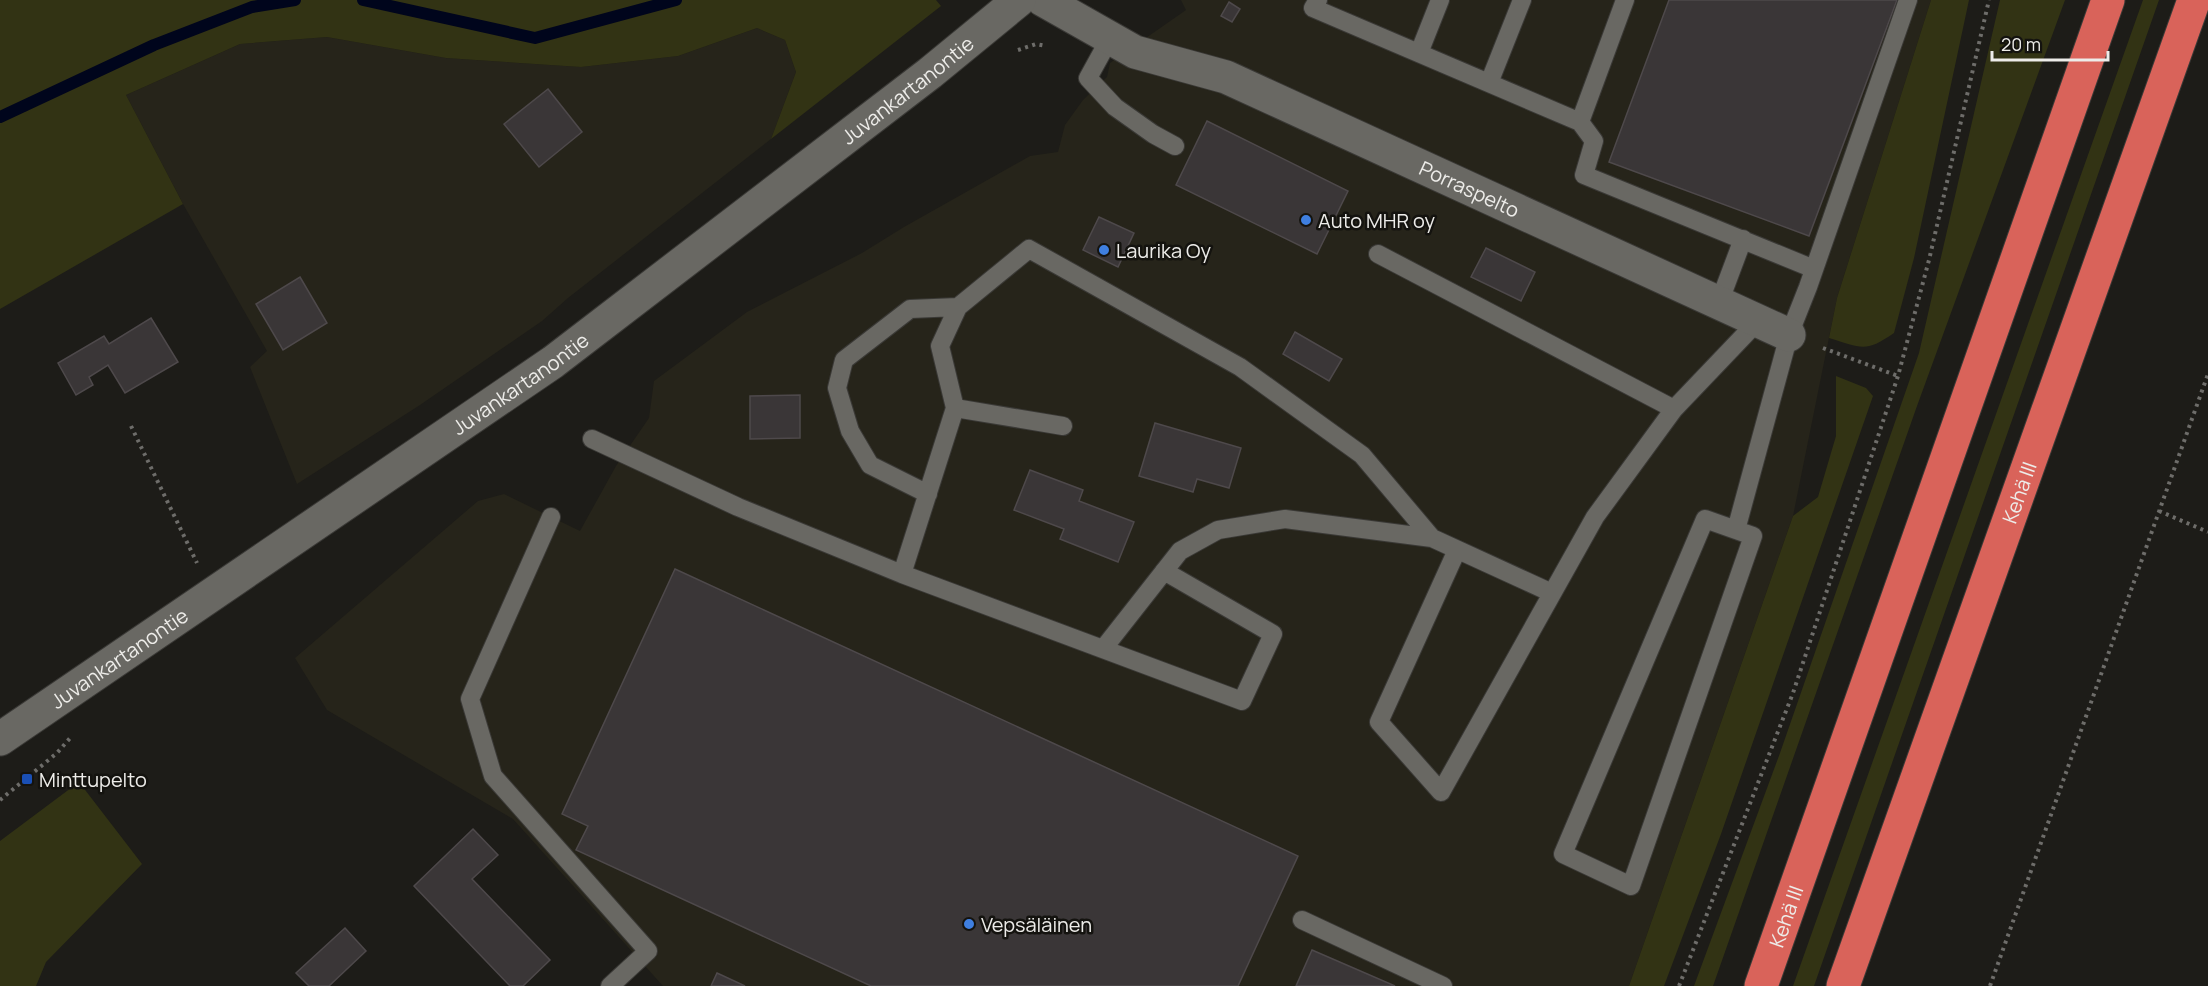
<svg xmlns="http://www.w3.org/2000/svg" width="2208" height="986" font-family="Manrope,sans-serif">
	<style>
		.built { fill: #26241a }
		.green { fill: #323314 }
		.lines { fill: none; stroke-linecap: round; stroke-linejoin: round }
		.stream { stroke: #00051c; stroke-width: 12 }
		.building { fill: #3a3637; stroke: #4e494b; stroke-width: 1.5 }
		.lane-casing { stroke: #3a3936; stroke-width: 20 }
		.street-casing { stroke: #3a3936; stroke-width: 35 }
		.secondary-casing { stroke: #3a3936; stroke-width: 35 }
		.highway-casing { stroke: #3a3936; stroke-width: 35 }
		.path { stroke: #6e6d6a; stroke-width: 4; stroke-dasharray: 3 4.5; stroke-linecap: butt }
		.lane { stroke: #696863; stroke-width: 18 }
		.street { stroke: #696863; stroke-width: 33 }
		.secondary { stroke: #696863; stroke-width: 33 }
		.highway { stroke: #d9635a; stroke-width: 33 }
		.shop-dot { fill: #3f7fe0; stroke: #14130f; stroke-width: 2 }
		.transit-dot { fill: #1a4fb4; stroke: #14130f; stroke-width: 2 }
		.labels { text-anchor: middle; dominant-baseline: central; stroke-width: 5; stroke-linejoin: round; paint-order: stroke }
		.street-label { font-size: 20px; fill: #edece9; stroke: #14130f }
		.poi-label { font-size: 20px; fill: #edece9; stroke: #14130f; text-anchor: start }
	</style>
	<rect width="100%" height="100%" fill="#1d1c18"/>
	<!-- built -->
	<path class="built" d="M1181,0H1931L1837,298L1793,516L1629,986H663L513,819L327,710L295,658L478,501L504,494L580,531L616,466L649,418L654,381L747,312L862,253L904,227L1030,156L1058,152L1065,125L1083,100L1107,77L1110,63L1186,10Z
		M757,28L785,40L796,72L771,139L568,298L542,321L420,405L297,484L250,367L267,351L183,204L126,95L240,44L327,37L446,58L581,67L678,56Z"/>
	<!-- green -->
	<path class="green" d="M0,0H936L941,6L771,139L796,72L785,40L757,28L678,56L581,67L446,58L327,37L240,44L126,95L183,204L0,309Z
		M1931,0H1969L1914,258L1894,333C1865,353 1862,348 1829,338L1837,298Z
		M2000,0H2065L1917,406L1713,986H1694L1780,753L1919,353Z
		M2143,0H2159L1814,986H1793Z
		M1836,376L1866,388L1873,396L1721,834L1664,986H1629L1793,516L1818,497L1836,436Z
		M79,782L142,864L46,962L36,986H0V841Z"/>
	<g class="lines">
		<!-- stream -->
		<path class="stream" d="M363,0L535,38L676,0
			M0,117L154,45L252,7L295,0"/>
	</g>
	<!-- building -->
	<path class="building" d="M1669,0H1897L1809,236L1609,162Z
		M1229,2L1240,9L1232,22L1221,16Z
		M548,89L582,132L539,167L504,124Z
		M1207,121L1348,191L1317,254L1176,185Z
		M1099,217L1134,233L1118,267L1083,250Z
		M1486,248L1535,272L1521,301L1471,277Z
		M300,277L327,323L283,350L256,304Z
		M151,318L178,362L125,393L108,365L89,377L93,385L76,395L58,363L104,336L109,344Z
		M1295,332L1342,359L1329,381L1283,354Z
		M800,395V438L750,439V396Z
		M1155,423L1241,448L1229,488L1197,479L1193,492L1139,476Z
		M1030,470L1083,490L1079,501L1134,522L1118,562L1060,539L1064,529L1014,510Z
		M675,569L1298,856L1238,986H871L576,850L588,826L562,814Z
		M473,829L498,855L472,879L550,960L523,986H510L414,886Z
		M345,928L366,951L329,986H309L296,973Z
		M1312,950L1395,986H1296Z
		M717,973L745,986H711Z"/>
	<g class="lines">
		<!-- lane casing -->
		<g class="lane-casing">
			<path id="lane" d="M1318,0L1313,8L1580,122L1625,0
				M1110,38L1088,78L1115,107L1153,134L1175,146
				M1419,53L1440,0
				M1489,83L1522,0
				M1580,122L1594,141L1584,175L1814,269
				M1378,254L1674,409
				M1719,303L1743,239
				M955,408L1063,426
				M592,439L738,507L902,574L1242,701L1273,634L1164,571
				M928,494L870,465L850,431L837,388L844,360L910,309L958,307
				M551,517L470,699L493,776L648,951L610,986
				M1705,519L1753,536L1631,886L1563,854Z
				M1736,530L1789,335L1808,287L1908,0
				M1457,550L1379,722L1441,792L1595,517L1674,409L1758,321
				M902,574L955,408L940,346L958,307L1029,249L1240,367L1362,455L1432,538
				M1103,649L1180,551L1218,530L1285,519L1432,538L1552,593
				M1302,920L1443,986"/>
		</g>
		<!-- street casing -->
		<g class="street-casing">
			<g id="street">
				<path id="s1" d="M1043,0L1135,52L1226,77L1789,335"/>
			</g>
		</g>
		<!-- secondary casing -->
		<g class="secondary-casing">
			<g id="secondary">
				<path id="s2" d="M0,739L553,362L930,73L1019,0"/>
			</g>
		</g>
		<!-- highway casing -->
		<g class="highway-casing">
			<g id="highway">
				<path id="s3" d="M1761,986L2108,0"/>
				<path id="s4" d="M1843,986L2194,0"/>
			</g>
		</g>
		<!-- path -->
		<path class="path" d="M1018,50L1036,44L1046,46
			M1823,348L1898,376
			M131,426L197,563
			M2159,511L2208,532
			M0,800L57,753L71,737
			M1679,986L1793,693L1898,376L1929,260L1989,0
			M1990,986L2208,374"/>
		<!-- lane -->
		<use href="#lane" class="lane"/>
		<!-- street -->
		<use href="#street" class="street"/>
		<!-- secondary -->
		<use href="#secondary" class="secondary"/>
		<!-- highway -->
		<use href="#highway" class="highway"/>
	</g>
	<!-- markers -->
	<g class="shop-dot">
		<circle cx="1306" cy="220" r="6"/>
		<circle cx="1104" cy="250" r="6"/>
		<circle cx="969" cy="924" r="6"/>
	</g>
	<rect class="transit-dot" x="21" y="773" width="12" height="12" rx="3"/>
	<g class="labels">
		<!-- street labels -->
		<g class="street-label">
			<text stroke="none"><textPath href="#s2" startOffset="1116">Juvankartanontie</textPath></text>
			<text stroke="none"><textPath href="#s1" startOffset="468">Porraspelto</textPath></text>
			<text stroke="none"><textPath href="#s2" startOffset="630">Juvankartanontie</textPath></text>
			<text stroke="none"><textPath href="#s4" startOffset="524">Kehä III</textPath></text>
			<text stroke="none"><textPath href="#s2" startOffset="144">Juvankartanontie</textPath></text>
			<text stroke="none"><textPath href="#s3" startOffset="74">Kehä III</textPath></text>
		</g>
		<!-- poi labels -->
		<g class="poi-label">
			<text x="1318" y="220">Auto MHR oy</text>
			<text x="1116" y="250">Laurika Oy</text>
			<text x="39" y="779">Minttupelto</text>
			<text x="981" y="924">Vepsäläinen</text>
		</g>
	</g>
	<!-- scale -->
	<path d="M1992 51v9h116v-9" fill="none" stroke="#edece9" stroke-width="3"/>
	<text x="2001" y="51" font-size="18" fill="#edece9" stroke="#14130f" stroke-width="4.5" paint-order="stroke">20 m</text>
</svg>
